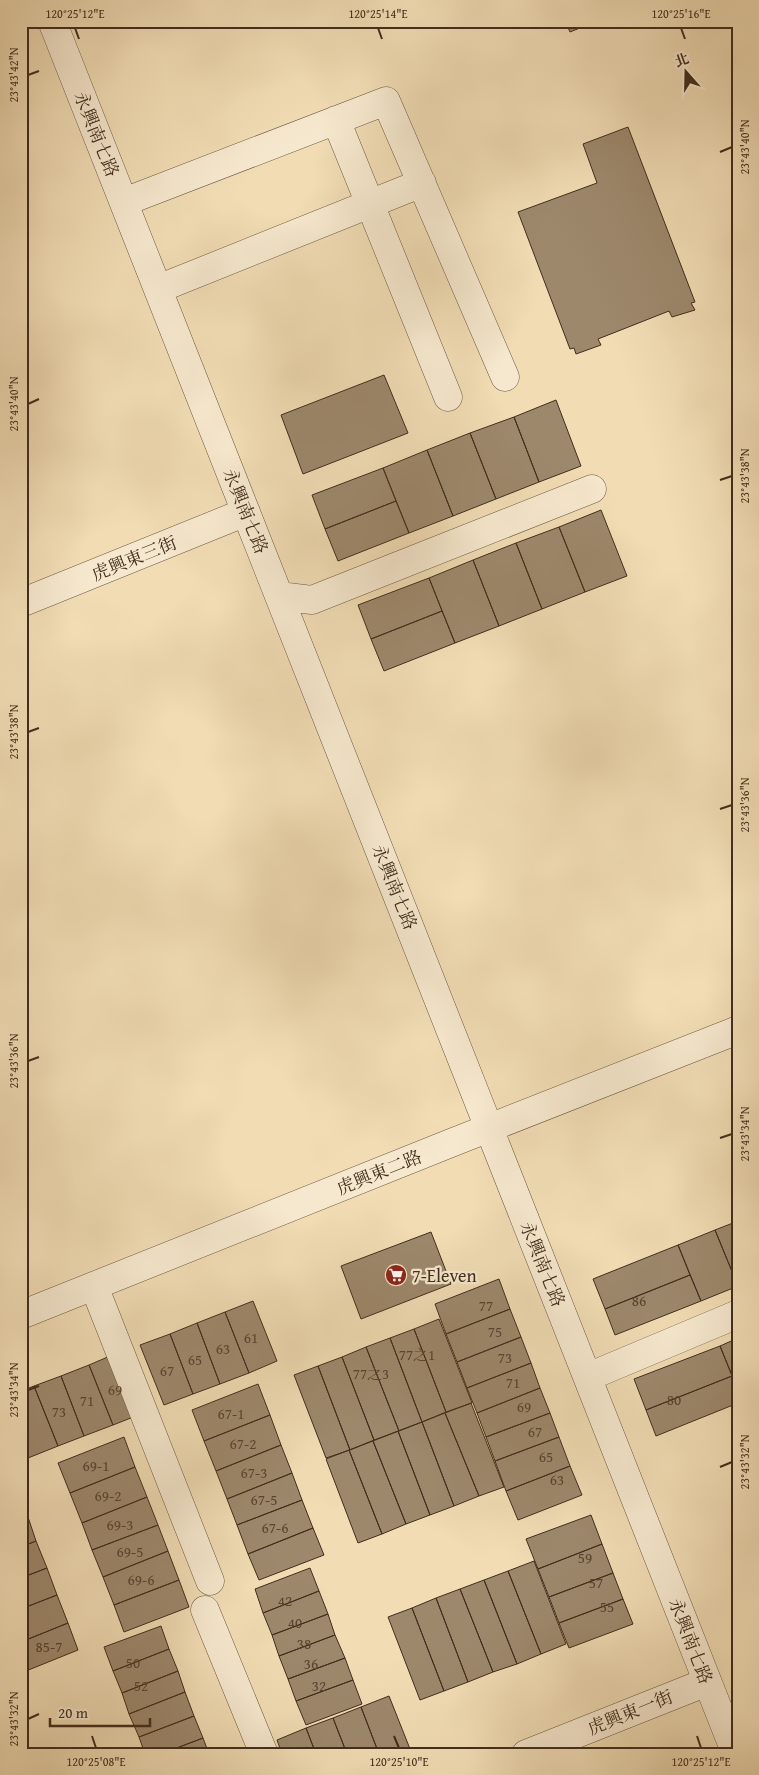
<svg xmlns="http://www.w3.org/2000/svg" width="759" height="1775" font-family="'Gentium Book Plus','Noto Serif TC',serif">
	<style>
		.building { fill: #9d886c; stroke: #412d1d }
		.lines { fill: none; stroke-linecap: round; stroke-linejoin: round }
		.minor-casing { stroke: #6d5943; stroke-width: 29 }
		.minor { stroke: #f6e8ce; stroke-width: 28 }
		.ticks { fill: none; stroke: #412d1d; stroke-width: 2 }
		.labels { text-anchor: middle; dominant-baseline: central; stroke-width: 4.5; stroke-linejoin: round; paint-order: stroke }
		.number-label { font-size: 15px; fill: #584431 }
		.street-label { font-size: 18px; fill: #412d1d; stroke: #f6e8ce }
		.poi-label { font-size: 18px; fill: #412d1d; stroke: #f6e8ce; text-anchor: start }
		.neatline { fill: none; stroke: #412d1d; stroke-width: 2 }
		.ticks-label { font-size: 12px; text-anchor: middle; fill: #412d1d }
	</style>
	<rect width="100%" height="100%" fill="#f1dcb4"/>
	<filter id="stains"><feTurbulence type="fractalNoise" baseFrequency=".004" numOctaves="4"/><feColorMatrix values="0 0 0 0 .2 0 0 0 0 .09 0 0 0 0 .02 0 0 0 .5 -.17"/></filter>
	<radialGradient id="worn" r=".72"><stop offset=".6" stop-color="#630" stop-opacity="0"/><stop offset="1" stop-color="#630" stop-opacity=".3"/></radialGradient>
	<!-- building -->
	<path class="building" d="M565,21H597L570,32Z
		M628,127L695,302L691,303L695,310L672,317L669,311L598,339L601,345L576,354L574,348L570,349L518,212L597,183L583,144Z
		M384,375L408,433L303,474L281,415Z
		M556,400L581,466L539,482L514,417Z
		M514,417L539,482L496,499L470,433Z
		M470,433L496,499L453,516L427,450Z
		M427,450L453,516L409,533L383,468Z
		M383,468L396,501L325,529L312,495Z
		M396,501L409,533L338,561L325,529Z
		M601,510L627,576L585,592L559,527Z
		M559,527L585,592L542,609L516,543Z
		M516,543L542,609L499,626L473,560Z
		M473,560L499,626L455,643L429,578Z
		M429,578L442,611L371,639L358,605Z
		M442,611L455,643L384,671L371,639Z
		M738,1221V1286L715,1230Z
		M715,1230L738,1286L701,1301L678,1245Z
		M431,1232L451,1284L361,1319L341,1266Z
		M678,1245L690,1275L605,1309L593,1279Z
		M690,1275L701,1301L615,1335L605,1309Z
		M499,1279L510,1309L446,1334L435,1304Z
		M253,1301L277,1361L249,1373L225,1312Z
		M510,1309L521,1337L457,1362L446,1334Z
		M225,1312L249,1373L220,1384L197,1323Z
		M439,1319L472,1403L446,1412L414,1329Z
		M197,1323L220,1384L193,1394L170,1334Z
		M414,1329L446,1412L422,1422L390,1338Z
		M170,1334L193,1394L164,1405L140,1345Z
		M521,1337L531,1363L467,1388L457,1362Z
		M390,1338L422,1422L399,1431L366,1347Z
		M738,1338V1390L720,1346Z
		M720,1346L732,1376L646,1410L634,1379Z
		M366,1347L399,1431L374,1440L342,1357Z
		M117,1353L141,1414L113,1425L89,1365Z
		M342,1357L374,1440L350,1450L318,1366Z
		M531,1363L540,1388L477,1413L467,1388Z
		M89,1365L113,1425L84,1436L61,1376Z
		M318,1366L350,1450L326,1458L294,1375Z
		M61,1376L84,1436L58,1446L34,1386Z
		M732,1376L738,1390V1403L656,1436L646,1410Z
		M258,1384L270,1415L204,1441L192,1410Z
		M34,1386L58,1446L28,1458L21,1440V1391Z
		M540,1388L550,1413L486,1437L477,1413Z
		M471,1403L504,1487L479,1496L445,1413Z
		M445,1413L479,1496L454,1506L422,1422Z
		M550,1413L559,1437L495,1461L486,1437Z
		M270,1415L281,1445L216,1471L204,1441Z
		M422,1422L454,1506L430,1515L398,1431Z
		M398,1431L430,1515L406,1524L373,1441Z
		M124,1437L135,1467L70,1493L58,1463Z
		M559,1437L570,1466L506,1491L495,1461Z
		M21,1440L28,1458L21,1461Z
		M373,1441L406,1524L382,1534L349,1450Z
		M281,1445L292,1473L227,1499L216,1471Z
		M349,1450L382,1534L358,1543L326,1459Z
		M570,1466L582,1495L518,1520L506,1491Z
		M135,1467L147,1497L82,1523L70,1493Z
		M292,1473L302,1500L237,1525L227,1499Z
		M147,1497L158,1525L92,1550L82,1523Z
		M302,1500L313,1528L248,1554L237,1525Z
		M26,1511L36,1541L21,1547V1513Z
		M591,1515L602,1544L538,1569L526,1539Z
		M158,1525L168,1551L103,1577L92,1550Z
		M313,1528L324,1555L259,1580L248,1554Z
		M36,1541L47,1568L21,1578V1547Z
		M602,1544L613,1573L549,1597L538,1569Z
		M168,1551L179,1580L114,1605L103,1577Z
		M534,1561L566,1644L541,1654L508,1571Z
		M47,1568L57,1595L21,1609V1578Z
		M310,1568L319,1591L263,1613L255,1589Z
		M508,1571L541,1654L517,1664L484,1580Z
		M613,1573L623,1599L559,1623L549,1597Z
		M179,1580L189,1607L124,1632L114,1605Z
		M484,1580L517,1664L493,1672L460,1589Z
		M460,1589L493,1672L468,1682L436,1598Z
		M319,1591L328,1614L272,1635L263,1613Z
		M57,1595L68,1623L21,1642V1609Z
		M436,1598L468,1682L444,1691L412,1608Z
		M623,1599L633,1624L569,1648L559,1623Z
		M412,1608L444,1691L420,1700L388,1617Z
		M328,1614L335,1635L279,1656L272,1635Z
		M68,1623L78,1650L21,1673V1642Z
		M161,1626L169,1649L113,1671L104,1647Z
		M335,1635L345,1658L288,1679L279,1656Z
		M169,1649L178,1671L122,1693L113,1671Z
		M345,1658L353,1680L296,1701L288,1679Z
		M178,1671L185,1692L129,1714L122,1693Z
		M353,1680L362,1704L306,1725L296,1701Z
		M185,1692L194,1716L139,1737L129,1714Z
		M389,1696L412,1754H379L361,1707Z
		M361,1707L379,1754H347L333,1718Z
		M194,1716L203,1738L161,1754H145L139,1737Z
		M333,1718L347,1754H316L306,1728Z
		M306,1728L316,1754H282L277,1740Z
		M203,1738L209,1754H161Z"/>
	<g class="lines">
		<!-- minor casing -->
		<g class="minor-casing">
			<path id="minor" d="M52,21L736,1754
				M336,120L448,397
				M124,202L386,101L505,377
				M158,289L422,183
				M279,596L312,600L592,489
				M21,603L246,512
				M94,1286L210,1581
				M21,1315L451,1143L738,1030
				M588,1377L738,1314
				M205,1610L264,1754
				M526,1754L707,1682"/>
		</g>
		<!-- minor -->
		<use href="#minor" class="minor"/>
	</g>
	<!-- ticks -->
	<path class="ticks" d="M75,28L79,39M378,28L382,39M681,28L685,39M28,75L39,71M720,152L732,147M28,404L39,399M720,480L732,476M28,732L39,728M720,809L732,805M28,1061L39,1057M720,1138L732,1134M28,1390L39,1386M720,1467L732,1462M28,1719L39,1714M92,1736L96,1748M394,1736L399,1748M697,1736L701,1748"/>
	<!-- icons -->
	<defs>
		<g id="supermarket-disc" transform="scale(1.125)"><circle r="9.5" fill="#8f2418" stroke="#f6e8ce"/><path d="M-6-5.5h2.5l.6 2H6L4.5 2H-2.5L-4.4-4H-6ZM-1.5 3.2a1.3 1.3 0 1 0 .1 0ZM3 3.2a1.3 1.3 0 1 0 .1 0Z" fill="#fff"/></g>
	</defs>
	<g fill-rule="evenodd">
		<use href="#supermarket-disc" x="396" y="1275"/>
	</g>
	<g class="labels">
		<!-- number labels -->
		<g class="number-label">
			<text x="639" y="1300">86</text>
			<text x="486" y="1305">77</text>
			<text x="495" y="1331">75</text>
			<text x="251" y="1337">61</text>
			<text x="223" y="1348">63</text>
			<text x="417" y="1354">77之1</text>
			<text x="505" y="1357">73</text>
			<text x="195" y="1359">65</text>
			<text x="167" y="1370">67</text>
			<text x="371" y="1373">77之3</text>
			<text x="513" y="1382">71</text>
			<text x="115" y="1389">69</text>
			<text x="674" y="1399">80</text>
			<text x="87" y="1400">71</text>
			<text x="524" y="1406">69</text>
			<text x="59" y="1411">73</text>
			<text x="231" y="1413">67-1</text>
			<text x="535" y="1431">67</text>
			<text x="243" y="1443">67-2</text>
			<text x="546" y="1456">65</text>
			<text x="96" y="1465">69-1</text>
			<text x="254" y="1472">67-3</text>
			<text x="557" y="1479">63</text>
			<text x="108" y="1495">69-2</text>
			<text x="264" y="1499">67-5</text>
			<text x="120" y="1524">69-3</text>
			<text x="275" y="1527">67-6</text>
			<text x="130" y="1551">69-5</text>
			<text x="585" y="1557">59</text>
			<text x="141" y="1579">69-6</text>
			<text x="596" y="1582">57</text>
			<text x="285" y="1600">42</text>
			<text x="607" y="1606">55</text>
			<text x="295" y="1622">40</text>
			<text x="304" y="1643">38</text>
			<text x="49" y="1646">85-7</text>
			<text x="133" y="1662">50</text>
			<text x="311" y="1663">36</text>
			<text x="141" y="1685">52</text>
			<text x="319" y="1685">32</text>
		</g>
		<!-- street labels -->
		<g class="street-label">
			<text transform="translate(97 134) rotate(68)">永興南七路</text>
			<text transform="translate(246 511) rotate(68)">永興南七路</text>
			<text transform="translate(134 558) rotate(-22)">虎興東三街</text>
			<text transform="translate(395 887) rotate(68)">永興南七路</text>
			<text transform="translate(379 1172) rotate(-22)">虎興東二路</text>
			<text transform="translate(543 1264) rotate(68)">永興南七路</text>
			<text transform="translate(691 1641) rotate(69)">永興南七路</text>
			<text transform="translate(630 1712) rotate(-22)">虎興東一街</text>
		</g>
		<!-- poi labels -->
		<g class="poi-label">
			<text x="412" y="1275">7-Eleven</text>
		</g>
	</g>
	<!-- margin -->
	<rect width="759" height="1775" fill="none" stroke="#f1dcb4" stroke-width="55"/>
	<!-- north arrow -->
	<g transform="translate(686 72) rotate(340)" stroke="#f6e8ce" stroke-width="4" paint-order="stroke">
	<path d="M0-4L9 19L0 12L-9 19Z" fill="#412d1d"/>
	<text y="-8" font-size="14" font-weight="bold" text-anchor="middle" fill="#412d1d">北</text>
	</g>
	<!-- scale -->
	<path d="M50 1718v8h100v-8" fill="none" stroke="#412d1d" stroke-width="2.5"/>
	<text x="58" y="1718" font-size="15" fill="#412d1d" stroke="#f6e8ce" stroke-width="4" paint-order="stroke">20 m</text>
	<rect x="28" y="28" width="704" height="1720" class="neatline"/>
	<g class="ticks-label">
		<text x="75" y="18">120°25'12"E</text>
		<text x="378" y="18">120°25'14"E</text>
		<text x="681" y="18">120°25'16"E</text>
		<text transform="translate(14 75) rotate(-90)" y="4">23°43'42"N</text>
		<text transform="translate(745 147) rotate(-90)" y="4">23°43'40"N</text>
		<text transform="translate(14 404) rotate(-90)" y="4">23°43'40"N</text>
		<text transform="translate(745 476) rotate(-90)" y="4">23°43'38"N</text>
		<text transform="translate(14 732) rotate(-90)" y="4">23°43'38"N</text>
		<text transform="translate(745 805) rotate(-90)" y="4">23°43'36"N</text>
		<text transform="translate(14 1061) rotate(-90)" y="4">23°43'36"N</text>
		<text transform="translate(745 1134) rotate(-90)" y="4">23°43'34"N</text>
		<text transform="translate(14 1390) rotate(-90)" y="4">23°43'34"N</text>
		<text transform="translate(745 1462) rotate(-90)" y="4">23°43'32"N</text>
		<text transform="translate(14 1719) rotate(-90)" y="4">23°43'32"N</text>
		<text x="96" y="1766">120°25'08"E</text>
		<text x="399" y="1766">120°25'10"E</text>
		<text x="701" y="1766">120°25'12"E</text>
	</g>
	<rect width="100%" height="100%" filter="url(#stains)"/>
	<rect width="100%" height="100%" fill="url(#worn)"/>
</svg>
